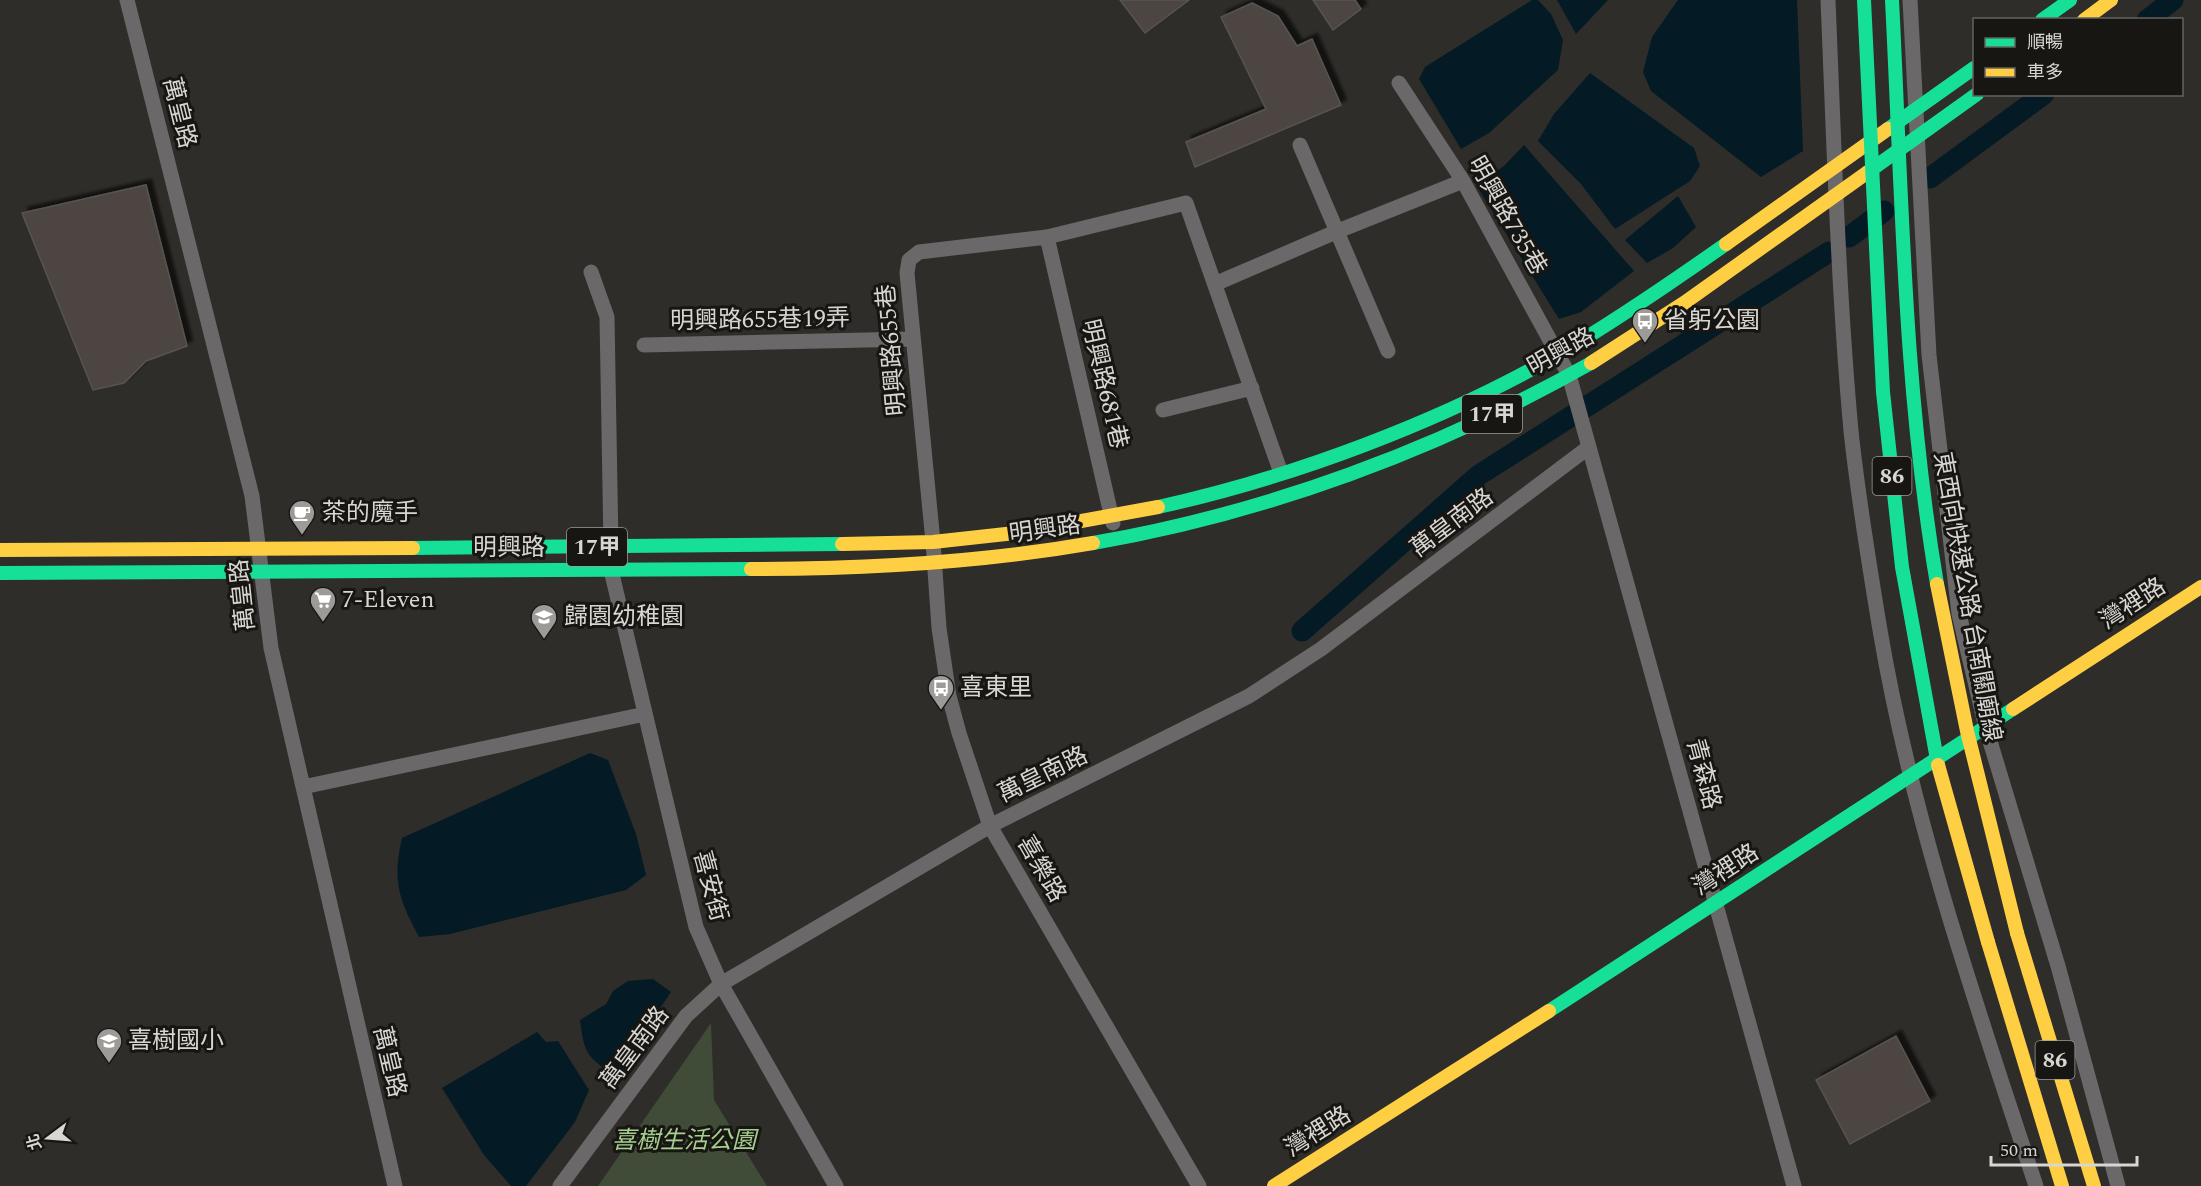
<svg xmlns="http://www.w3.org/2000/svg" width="2201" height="1186" font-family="Spectral,'Noto Sans TC',serif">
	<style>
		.green { fill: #404c38 }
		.water { fill: #041a24 }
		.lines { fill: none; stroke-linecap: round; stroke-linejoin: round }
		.canal { stroke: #041a24; stroke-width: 21 }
		.building { fill: #4e4542; stroke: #565451; stroke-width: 1.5; filter: url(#shadow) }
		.street { stroke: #6a6868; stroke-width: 15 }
		.fast { stroke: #16e098; stroke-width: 14 }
		.slow { stroke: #ffcf43; stroke-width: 14 }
		.fast-bridge { stroke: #16e098; stroke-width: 14 }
		.slow-bridge { stroke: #ffcf43; stroke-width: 14 }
		.labels { text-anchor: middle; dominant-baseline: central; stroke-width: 6; stroke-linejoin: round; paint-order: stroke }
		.shield { fill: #171613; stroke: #9d9c99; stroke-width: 1.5 }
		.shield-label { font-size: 22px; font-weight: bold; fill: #d7d6d2 }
		.street-label { font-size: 24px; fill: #d7d6d2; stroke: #171613 }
		.poi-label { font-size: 24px; fill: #d7d6d2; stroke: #171613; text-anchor: start }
		.park-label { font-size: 24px; font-style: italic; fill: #a6cf8e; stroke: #171613 }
	</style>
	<defs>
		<filter id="shadow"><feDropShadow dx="5.5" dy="-5.5" stdDeviation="1.5" flood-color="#0009"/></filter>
	</defs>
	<rect width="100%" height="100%" fill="#2e2d29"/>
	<!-- green -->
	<path class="green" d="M711,1023L714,1100L767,1186H598Z"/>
	<!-- water -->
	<path class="water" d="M1532,0H1538L1551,14L1563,40L1558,70L1489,133L1461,149L1419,79L1425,67Z
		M1557,0H1608L1576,34Z
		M1678,0H1797L1803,151L1761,177L1651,91L1643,72L1652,37Z
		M1590,73L1694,148L1700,166L1690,181L1615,229L1581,184L1538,141L1554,114Z
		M1524,145L1634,271L1581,312L1559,319L1476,185L1504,166Z
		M1678,196L1696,227L1673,248L1647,263L1625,240Z
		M590,753L608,760L636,834L646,875L626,890L450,934L419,937C399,899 392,882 402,838Z
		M653,979L671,992L614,1075C587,1057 584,1053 580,1020L606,1004L613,991L628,981Z
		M537,1032L546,1042L558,1041L589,1090L575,1122L526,1186H511L484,1155L442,1088Z"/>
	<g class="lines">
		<!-- canal -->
		<path class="canal" d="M2147,20L2173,0
			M1930,178L2044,94
			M1849,237L1884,211
			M1302,631L1479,475L1829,252"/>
	</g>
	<!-- building -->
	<path class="building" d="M1120,0H1189L1145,33Z
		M1313,0H1355L1361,9L1333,30Z
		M1252,3L1278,16L1297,46L1312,39L1341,105L1195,167L1186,142L1266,109L1221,17Z
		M146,185L187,346L146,361L124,383L93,390L22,213Z
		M1896,1036L1930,1101L1850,1144L1816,1080Z"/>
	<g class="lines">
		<!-- street -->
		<path class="street" d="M127,0L252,496L271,648L395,1186
			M1828,0C1834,144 1838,288 1851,431C1858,497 1869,564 1880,630C1912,820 1976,1004 2036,1186
			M1910,0L1929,355L1959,614L1986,728L2058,966L2118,1186
			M1399,83L1463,181L1569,375L1794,1186
			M1300,145L1388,351
			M1047,237L1113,523
			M591,272L607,317L611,546
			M1217,283L1338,231L1463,181
			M644,345L913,339
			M1163,410L1252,388
			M611,570L696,927L721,984L836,1186
			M303,787L645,714
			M560,1186L686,1016L721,984L990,826L1249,696L1321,649L1589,447
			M1199,1186L990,826L959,733L949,696L939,628L933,542L907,273L909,260L919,252L1047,237L1186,203L1281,473"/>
		<!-- fast -->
		<path class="fast" d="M2042,20L2070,0
			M1888,129L1974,68
			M1868,172L1977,94
			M1158,507C1291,478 1441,422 1559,354C1617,320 1672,282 1726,244
			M1093,543C1267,513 1437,450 1591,363
			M413,548L842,544
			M0,573L751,569
			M1549,1011L2013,709"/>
		<!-- slow -->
		<path class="slow" d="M2084,20L2111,0
			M1726,244L1888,129
			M1591,363L1684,303L1868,172
			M842,544L933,542L1015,533L1158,507
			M0,550L413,548
			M751,569C866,569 979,563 1093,543
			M2013,709L2201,587
			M2017,933L2094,1186
			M1988,942L2062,1186
			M1274,1186L1549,1011"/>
		<!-- fast-bridge -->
		<path class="fast-bridge" d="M1864,0L1883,392L1902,567L1938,765
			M1892,0C1902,196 1904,391 1937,584"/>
		<!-- slow-bridge -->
		<path class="slow-bridge" d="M1937,584L1967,731L2017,933
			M1938,765L1988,942"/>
	</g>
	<!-- icons -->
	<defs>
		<g id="bus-pin" transform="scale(1.35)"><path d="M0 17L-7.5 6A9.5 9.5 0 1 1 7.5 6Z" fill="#9c9b97" stroke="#171613"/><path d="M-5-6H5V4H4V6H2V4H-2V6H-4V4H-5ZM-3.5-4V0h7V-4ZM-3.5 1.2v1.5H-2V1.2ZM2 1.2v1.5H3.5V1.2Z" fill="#fff"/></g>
		<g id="cafe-pin" transform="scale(1.35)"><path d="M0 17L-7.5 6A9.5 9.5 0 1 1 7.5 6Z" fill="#9c9b97" stroke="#171613"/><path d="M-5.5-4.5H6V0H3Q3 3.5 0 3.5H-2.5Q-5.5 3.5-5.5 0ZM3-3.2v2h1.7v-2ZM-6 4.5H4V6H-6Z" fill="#fff"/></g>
		<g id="supermarket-pin" transform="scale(1.35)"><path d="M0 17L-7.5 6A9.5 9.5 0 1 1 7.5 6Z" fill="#9c9b97" stroke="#171613"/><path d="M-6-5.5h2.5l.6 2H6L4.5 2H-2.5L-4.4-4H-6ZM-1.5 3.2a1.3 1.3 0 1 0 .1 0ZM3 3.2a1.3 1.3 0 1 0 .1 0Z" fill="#fff"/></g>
		<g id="school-pin" transform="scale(1.35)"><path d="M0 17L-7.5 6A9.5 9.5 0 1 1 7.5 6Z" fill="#9c9b97" stroke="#171613"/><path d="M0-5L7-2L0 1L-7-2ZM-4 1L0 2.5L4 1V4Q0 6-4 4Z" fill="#fff"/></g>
	</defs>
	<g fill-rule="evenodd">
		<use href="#bus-pin" x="1645" y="321"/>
		<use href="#cafe-pin" x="302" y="513"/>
		<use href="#supermarket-pin" x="323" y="600"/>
		<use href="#school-pin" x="544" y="617"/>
		<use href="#bus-pin" x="941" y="688"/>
		<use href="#school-pin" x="109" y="1041"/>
	</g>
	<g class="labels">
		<!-- shield labels -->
		<g class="shield">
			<rect x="1462" y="395" width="60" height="38" rx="4.5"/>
			<rect x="1872.5" y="457" width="39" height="38" rx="4.5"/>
			<rect x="567" y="528" width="60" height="38" rx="4.5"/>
			<rect x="2035.5" y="1041" width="39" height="38" rx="4.5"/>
		</g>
		<g class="shield-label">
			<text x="1492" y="414">17甲</text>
			<text x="1892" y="476">86</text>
			<text x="597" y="547">17甲</text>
			<text x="2055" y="1060">86</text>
		</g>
		<!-- street labels -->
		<g class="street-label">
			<text transform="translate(179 113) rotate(76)">萬皇路</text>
			<text transform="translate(1507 216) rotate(60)">明興路735巷</text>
			<text transform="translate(760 320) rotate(-1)">明興路655巷19弄</text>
			<text transform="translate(892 350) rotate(-95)">明興路655巷</text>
			<text transform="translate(1561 352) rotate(-29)">明興路</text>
			<text transform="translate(1104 384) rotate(77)">明興路681巷</text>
			<text transform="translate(1452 523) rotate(-37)">萬皇南路</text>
			<text transform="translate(1045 530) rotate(-8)">明興路</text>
			<text x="509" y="548">明興路</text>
			<text transform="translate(243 595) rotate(-96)">萬皇路</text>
			<text transform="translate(1967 597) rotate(80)">東西向快速公路 台南關廟線</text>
			<text transform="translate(2133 604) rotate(-33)">灣裡路</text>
			<text transform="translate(1703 774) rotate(75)">青森路</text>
			<text transform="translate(1043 775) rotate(-26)">萬皇南路</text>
			<text transform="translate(1041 869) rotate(60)">喜樂路</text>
			<text transform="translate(1726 870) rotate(-33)">灣裡路</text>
			<text transform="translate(710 886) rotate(75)">喜安街</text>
			<text transform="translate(635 1048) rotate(-53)">萬皇南路</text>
			<text transform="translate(389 1062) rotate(77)">萬皇路</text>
			<text transform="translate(1318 1132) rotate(-32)">灣裡路</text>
		</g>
		<!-- poi labels -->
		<g class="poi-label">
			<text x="1664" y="321">省躬公園</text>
			<text x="322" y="513">茶的魔手</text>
			<text x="342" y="600">7-Eleven</text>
			<text x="564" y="617">歸園幼稚園</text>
			<text x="960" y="688">喜東里</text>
			<text x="128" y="1041">喜樹國小</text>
		</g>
		<!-- park labels -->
		<g class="park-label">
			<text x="684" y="1141">喜樹生活公園</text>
		</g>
	</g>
	<!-- legend -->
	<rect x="1973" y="18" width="210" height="78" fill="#171613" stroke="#64635f" stroke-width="1.5"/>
	<rect x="1985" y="38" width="30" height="9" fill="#16e098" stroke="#64635f" stroke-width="1.5"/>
	<text x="2027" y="48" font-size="18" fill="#d7d6d2">順暢</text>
	<rect x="1985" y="68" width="30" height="9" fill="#ffcf43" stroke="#64635f" stroke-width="1.5"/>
	<text x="2027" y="78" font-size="18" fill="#d7d6d2">車多</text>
	<!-- north arrow -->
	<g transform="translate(48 1138) rotate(254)" stroke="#171613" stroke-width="4.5" paint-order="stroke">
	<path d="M0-4.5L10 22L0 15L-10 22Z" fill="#d7d6d2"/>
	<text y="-9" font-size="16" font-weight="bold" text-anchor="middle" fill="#d7d6d2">北</text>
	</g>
	<!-- scale -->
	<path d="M1991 1156v9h146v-9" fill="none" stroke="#d7d6d2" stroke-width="3"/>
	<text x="2000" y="1156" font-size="18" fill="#d7d6d2" stroke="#171613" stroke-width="4.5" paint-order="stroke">50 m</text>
</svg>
